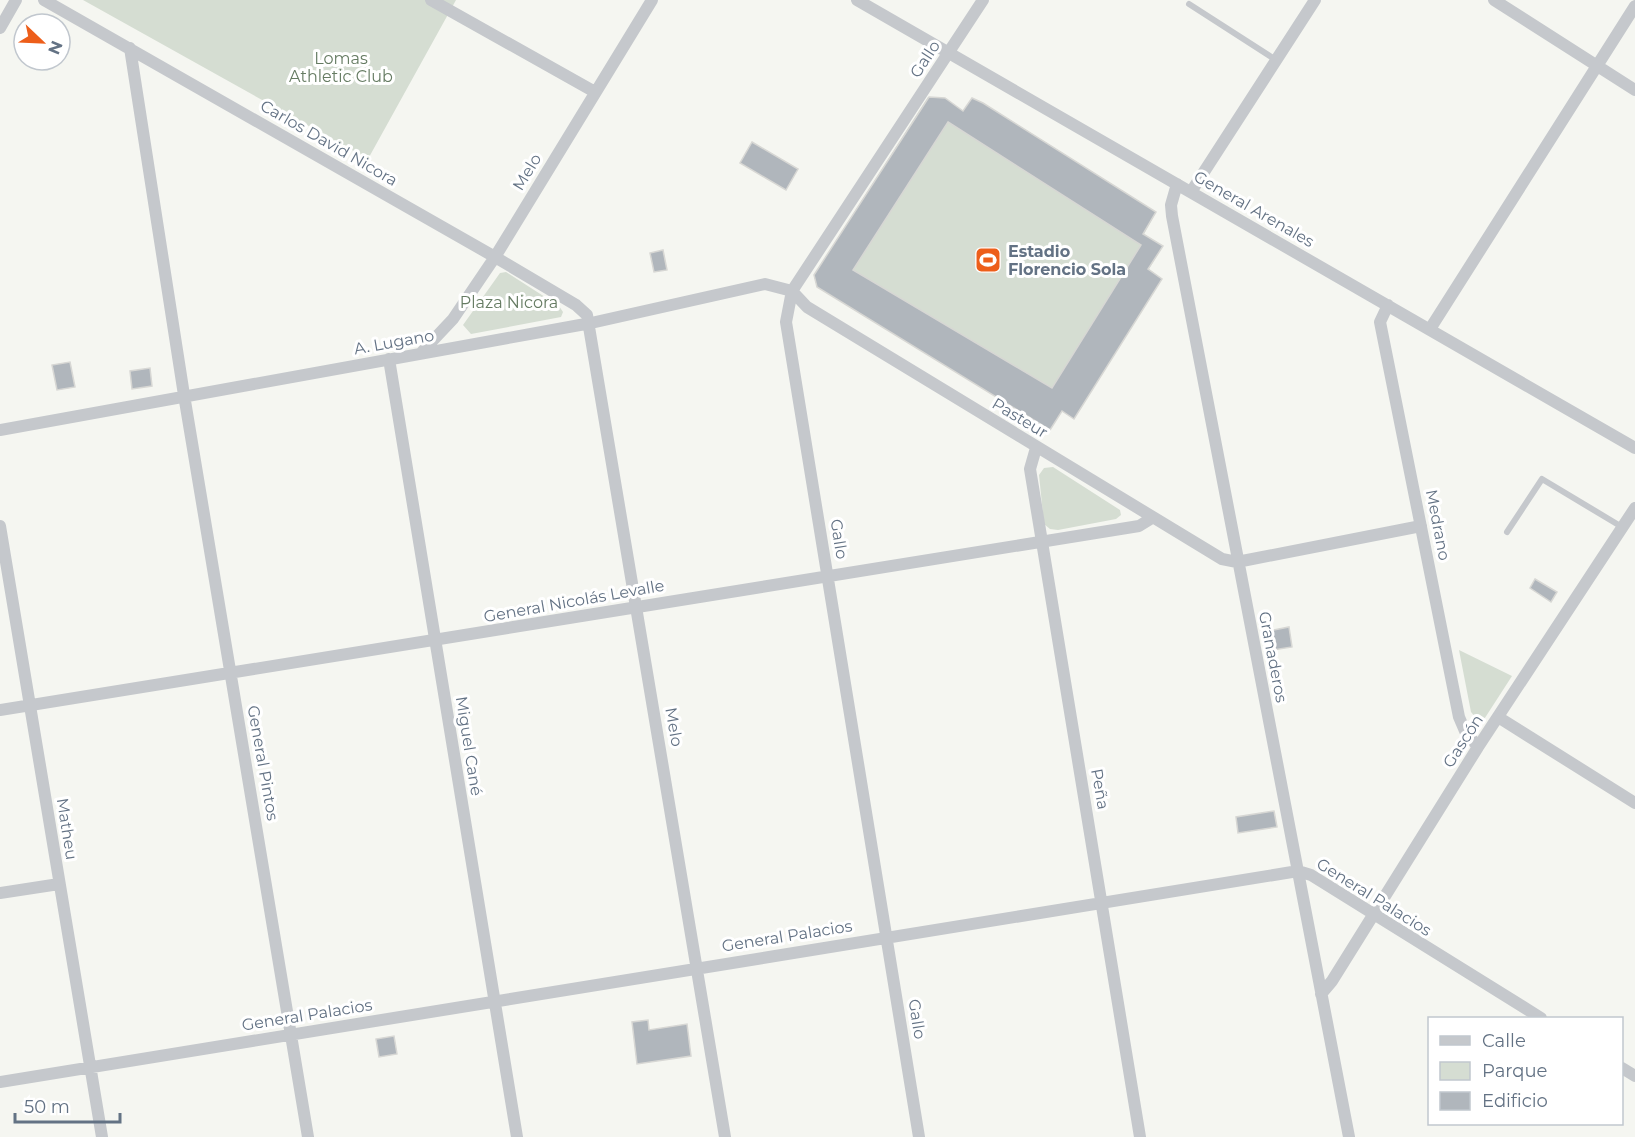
<svg xmlns="http://www.w3.org/2000/svg" width="1635" height="1137" font-family="Montserrat,sans-serif">
	<style>
		.green { fill: #d5ddd2 }
		.building { fill: #b0b6bc; stroke: #d7d7d4; stroke-width: 1.5; fill-rule: evenodd }
		.lines { fill: none; stroke-linecap: round; stroke-linejoin: round }
		.lane { stroke: #c5c8cc; stroke-width: 6 }
		.street { stroke: #c5c8cc; stroke-width: 12 }
		.labels { text-anchor: middle; dominant-baseline: central; stroke-width: 6; stroke-linejoin: round; paint-order: stroke }
		.park-label { font-size: 16px; fill: #657b62; stroke: #fff }
		.street-label { font-size: 16px; fill: #637284; stroke: #fff }
		.poi-label { font-size: 16px; font-weight: bold; fill: #637284; stroke: #fff; text-anchor: start }
	</style>
	<rect width="100%" height="100%" fill="#f5f6f1"/>
	<!-- green -->
	<path class="green" d="M83,0H456L368,159Z
		M928,97L945,98L963,111L972,98L983,103L1156,212L1144,234L1163,246L1149,269L1162,279L1074,419L1062,411L1050,430L817,287L814,275Z
		M506,272L559,306L563,312L561,317L471,334L463,325L500,273Z
		M1053,467L1120,510L1121,515L1116,519L1058,530L1050,529L1044,524L1039,475L1044,468Z
		M1459,650L1512,676L1481,724L1471,712Z"/>
	<!-- building -->
	<path class="building" d="M929,97L945,98L963,111L972,98L983,103L1156,212L1143,234L1163,246L1148,269L1162,279L1074,419L1062,411L1050,430L817,287L814,275ZM948,122L1141,245L1052,388L853,270Z
		M752,142L798,169L786,190L740,163Z
		M663,250L667,270L654,272L650,253Z
		M70,362L75,387L57,390L52,365Z
		M150,368L152,386L132,389L130,371Z
		M1535,579L1557,592L1551,602L1530,588Z
		M1289,627L1292,647L1273,650L1269,631Z
		M1274,811L1277,827L1238,833L1236,817Z
		M648,1020L649,1030L687,1024L691,1056L637,1064L632,1022Z
		M394,1036L397,1054L379,1057L376,1039Z"/>
	<g class="lines">
		<!-- lane -->
		<path class="lane" d="M1189,4L1276,60
			M1507,532L1542,479L1622,527"/>
		<!-- street -->
		<path class="street" d="M44,0L495,257L576,305L587,315L725,1137
			M431,0L595,92
			M857,0L1635,448
			M1494,0L1635,90
			M0,28L16,0
			M130,48L184,395L308,1137
			M1177,184L1171,205L1172,216L1349,1137
			M1191,192L1315,0
			M1388,305L1380,322L1459,717L1465,731L1478,747
			M1430,329L1635,6
			M421,353L453,319L495,257L652,0
			M389,359L517,1137
			M0,430L591,323L765,284L792,291L807,307L1222,559L1237,562L1421,526
			M1036,448L1030,469L1140,1137
			M0,526L102,1137
			M0,710L1139,526L1152,518
			M1498,717L1635,803
			M0,893L59,884
			M1321,994L1332,981L1478,747L1635,508
			M1622,1068L1635,1076
			M0,1082L1298,871L1311,875L1541,1018
			M919,1137L786,322L792,291L983,0"/>
	</g>
	<!-- icons -->
	<defs>
		<g id="stadium-square" transform="scale(1.35)"><rect x="-9" y="-9" width="18" height="18" rx="4" fill="#ed5e1a" stroke="#fff"/><path d="M0-5a6.5 5 0 1 0 0 10a6.5 5 0 1 0 0-10ZM-3.5-1.8h7v3.6h-7Z" fill="#fff"/></g>
	</defs>
	<g fill-rule="evenodd">
		<use href="#stadium-square" x="988" y="260"/>
	</g>
	<g class="labels">
		<!-- park labels -->
		<g class="park-label">
			<text x="341" y="58">Lomas<tspan x="341" dy="18">Athletic Club</tspan></text>
			<text x="509" y="302">Plaza Nicora</text>
		</g>
		<!-- street labels -->
		<g class="street-label">
			<text transform="translate(925 59) rotate(-57)">Gallo</text>
			<text transform="translate(329 143) rotate(30)">Carlos David Nicora</text>
			<text transform="translate(527 172) rotate(-59)">Melo</text>
			<text transform="translate(1254 209) rotate(30)">General Arenales</text>
			<text transform="translate(394 342) rotate(-10)">A. Lugano</text>
			<text transform="translate(1020 418) rotate(31)">Pasteur</text>
			<text transform="translate(1438 525) rotate(79)">Medrano</text>
			<text transform="translate(839 539) rotate(81)">Gallo</text>
			<text transform="translate(574 601) rotate(-10)">General Nicolás Levalle</text>
			<text transform="translate(1273 657) rotate(79)">Granaderos</text>
			<text transform="translate(674 727) rotate(80)">Melo</text>
			<text transform="translate(1463 741) rotate(-57)">Gascón</text>
			<text transform="translate(469 746) rotate(81)">Miguel Cané</text>
			<text transform="translate(263 763) rotate(80)">General Pintos</text>
			<text transform="translate(1100 789) rotate(80)">Peña</text>
			<text transform="translate(67 829) rotate(81)">Matheu</text>
			<text transform="translate(1374 897) rotate(32)">General Palacios</text>
			<text transform="translate(787 936) rotate(-9)">General Palacios</text>
			<text transform="translate(307 1015) rotate(-9)">General Palacios</text>
			<text transform="translate(917 1019) rotate(81)">Gallo</text>
		</g>
		<!-- poi labels -->
		<g class="poi-label">
			<text x="1008" y="251">Estadio<tspan x="1008" dy="18">Florencio Sola</tspan></text>
		</g>
	</g>
	<!-- legend -->
	<rect x="1428" y="1017" width="195" height="108" fill="#ffffff" stroke="#c1c7ce" stroke-width="1.5"/>
	<rect x="1440" y="1036" width="30" height="9" fill="#c5c8cc" stroke="#c1c7ce" stroke-width="1.5"/>
	<text x="1482" y="1047" font-size="18" fill="#637284">Calle</text>
	<rect x="1440" y="1062" width="30" height="18" fill="#d5ddd2" stroke="#c1c7ce" stroke-width="1.5"/>
	<text x="1482" y="1077" font-size="18" fill="#637284">Parque</text>
	<rect x="1440" y="1092" width="30" height="18" fill="#b0b6bc" stroke="#c1c7ce" stroke-width="1.5"/>
	<text x="1482" y="1107" font-size="18" fill="#637284">Edificio</text>
	<!-- north arrow -->
	<g transform="translate(42 42) rotate(113)"><circle r="28" fill="#ffffff" stroke="#c1c7ce" stroke-width="1.5"/>
	<path d="M0-4.5L10 22L0 15L-10 22Z" fill="#ed5e1a"/>
	<text y="-9" font-size="16" font-weight="bold" text-anchor="middle" fill="#637284">N</text>
	</g>
	<!-- scale -->
	<path d="M15 1113v9h105v-9" fill="none" stroke="#637284" stroke-width="3"/>
	<text x="24" y="1113" font-size="18" fill="#637284" stroke="#ffffff" stroke-width="4.5" paint-order="stroke">50 m</text>
</svg>
